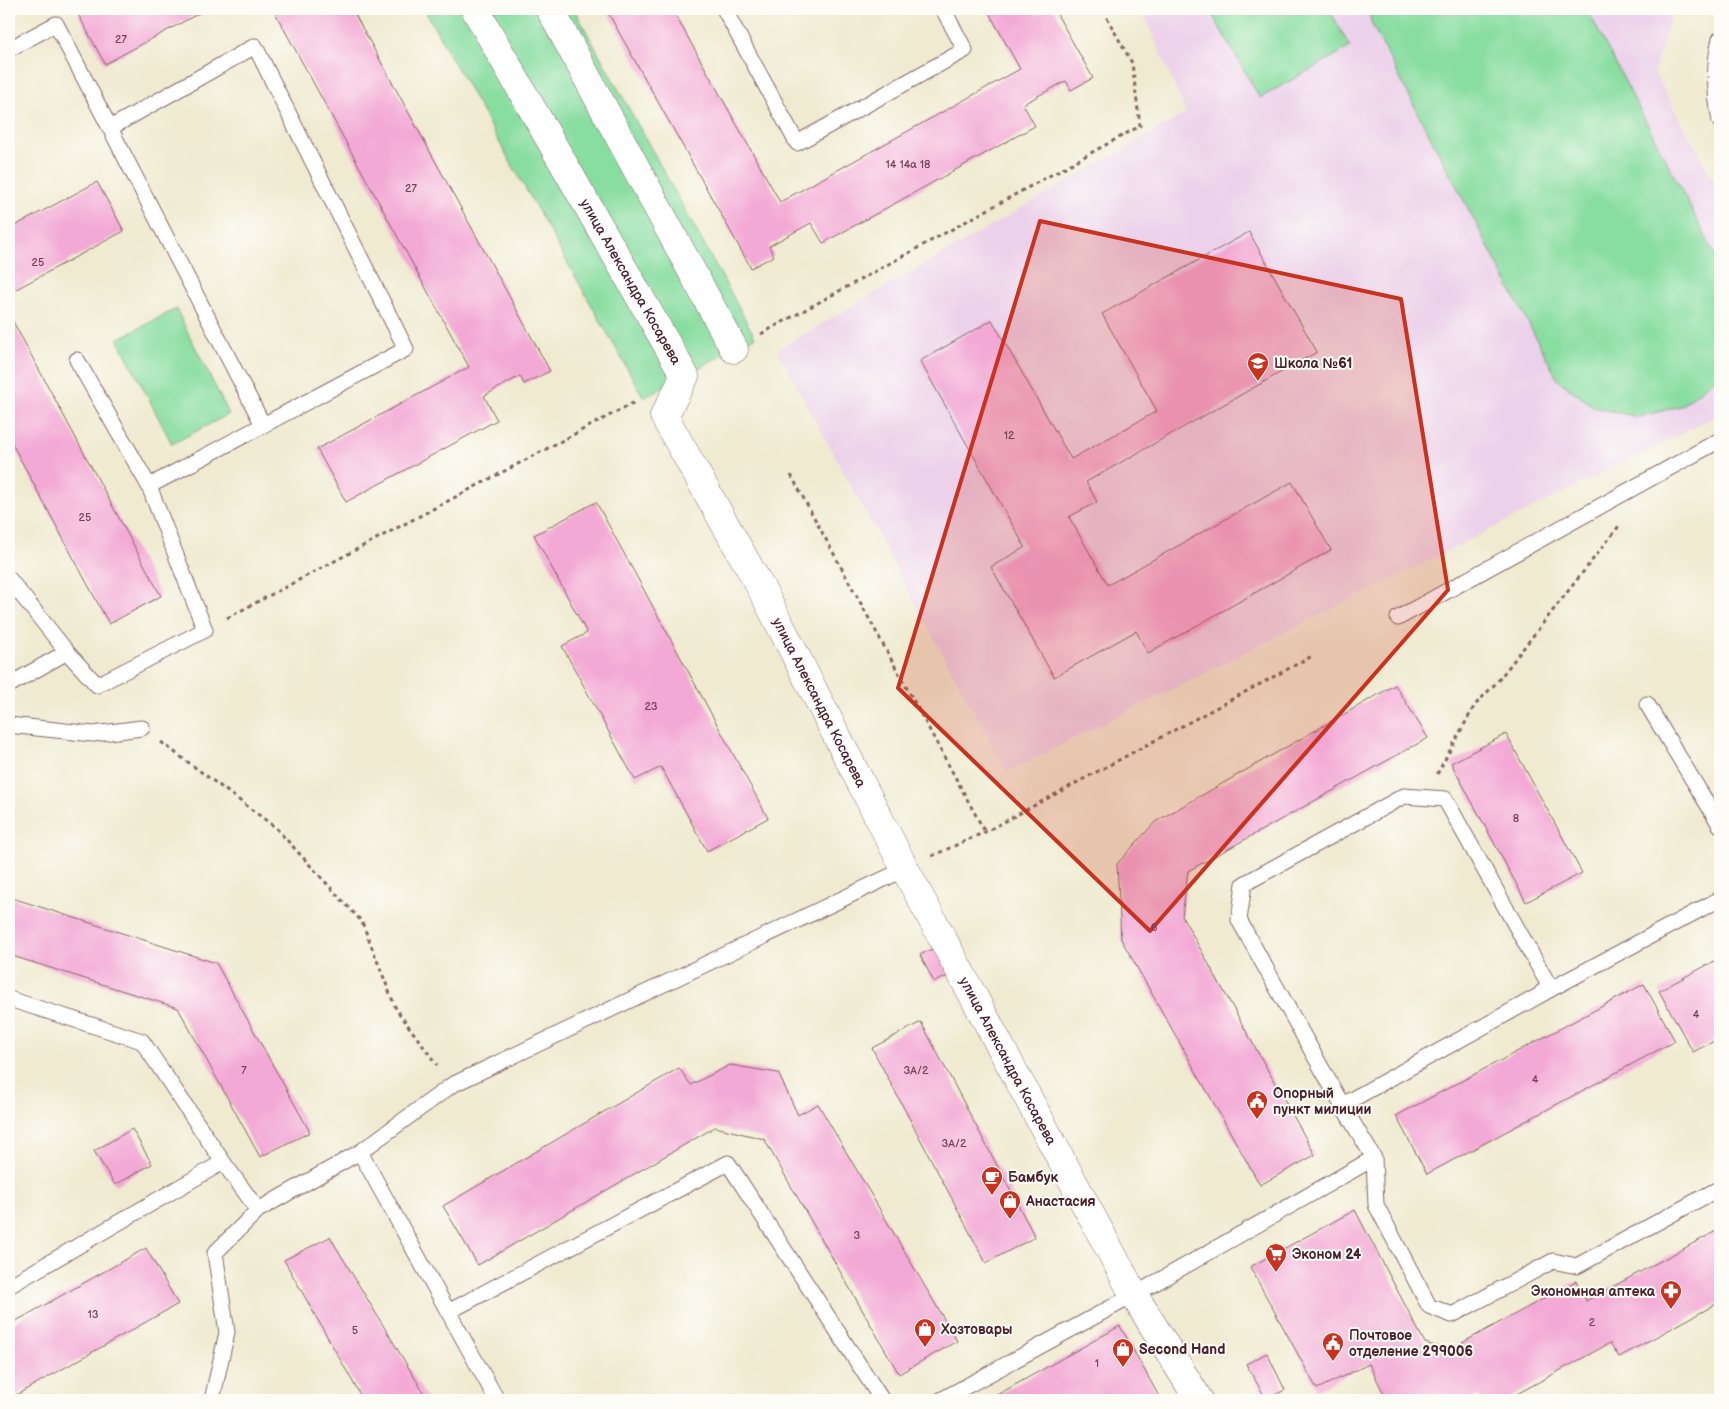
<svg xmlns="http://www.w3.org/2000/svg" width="1729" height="1409" font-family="'Balsamiq Sans',sans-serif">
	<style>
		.built { fill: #ecd1ea }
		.green { fill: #88dda0; stroke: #697e66 }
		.building { fill: #f3a9d5 }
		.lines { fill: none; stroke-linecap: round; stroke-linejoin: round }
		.lane-casing { stroke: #846665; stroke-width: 17 }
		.street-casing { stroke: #846665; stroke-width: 29 }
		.path { stroke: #846665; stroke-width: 3; stroke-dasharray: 4 4; stroke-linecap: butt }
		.lane { stroke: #fff; stroke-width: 15 }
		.street { stroke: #fff; stroke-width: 28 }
		.marked { fill: #c8321e; fill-opacity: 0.2; stroke: #c8321e; stroke-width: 4; stroke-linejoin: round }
		.labels { text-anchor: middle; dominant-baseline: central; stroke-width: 4; stroke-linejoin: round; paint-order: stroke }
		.number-label { font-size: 11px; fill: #744256 }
		.street-label { font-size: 14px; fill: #4a1f2b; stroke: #fdfcf7 }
		.poi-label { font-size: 14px; font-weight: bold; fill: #4a1f2b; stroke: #fdfcf7; text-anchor: start }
	</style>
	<rect width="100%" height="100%" fill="#fdfcf7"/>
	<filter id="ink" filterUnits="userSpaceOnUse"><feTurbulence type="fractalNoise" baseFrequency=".02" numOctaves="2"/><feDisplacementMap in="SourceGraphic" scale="10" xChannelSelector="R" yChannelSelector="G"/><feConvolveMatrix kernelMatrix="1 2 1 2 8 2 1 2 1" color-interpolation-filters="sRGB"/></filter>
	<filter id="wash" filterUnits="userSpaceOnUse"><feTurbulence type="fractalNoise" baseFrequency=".0096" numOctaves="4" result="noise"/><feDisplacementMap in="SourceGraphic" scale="20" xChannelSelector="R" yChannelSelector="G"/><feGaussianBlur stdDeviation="1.12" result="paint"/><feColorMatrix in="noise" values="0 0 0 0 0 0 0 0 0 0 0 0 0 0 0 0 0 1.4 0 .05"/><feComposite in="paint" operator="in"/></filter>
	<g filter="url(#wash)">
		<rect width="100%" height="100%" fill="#efead0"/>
		<!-- built -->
		<path class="built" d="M1142,9H1673L1654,72L1720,192V414L1007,772L777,350L1186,113Z"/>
		<!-- green -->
		<path class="green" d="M424,9H574L755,337L644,398Z
			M1209,9H1329L1350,47L1260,98Z
			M1368,9H1587L1720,264V369L1716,378L1681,406L1638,417L1594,407L1558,380L1372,25Z
			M176,309L229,414L172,444L118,339Z"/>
		<g id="blocks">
			<!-- building -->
			<path class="building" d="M88,9H207L105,64L78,14Z
				M273,9H352L550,371L524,384L520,376L484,396L497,420L346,502L317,449L469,367Z
				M606,9H672L780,202L1020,69L987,9H1054L1093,78L1071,90L1066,81L1023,104L1035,126L823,243L811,223L769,246L774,256L751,268Z
				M97,182L124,231L9,293V229Z
				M1249,232L1317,352L1086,482L1097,502L1069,517L1108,585L1292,482L1331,550L1148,653L1136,631L1054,677L991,567L1025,547L920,361L992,320L1071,459L1157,411L1102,314Z
				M9,314L161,596L109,624L9,438Z
				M596,502L768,818L707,851L661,767L635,780L562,646L587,633L534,535Z
				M1395,685L1428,738L1188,871L1182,916L1315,1155L1260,1185L1121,939L1117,864L1155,822Z
				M1506,734L1582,873L1526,902L1451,763Z
				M9,897L216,963L310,1132L260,1157L178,1008L9,955Z
				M938,946L953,974L934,982L920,955Z
				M1720,958V1038L1693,1052L1659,991Z
				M1644,984L1675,1041L1427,1174L1396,1116Z
				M921,1022L1035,1237L986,1263L872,1048Z
				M730,1065L778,1073L798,1115L818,1104L957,1341L899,1374L764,1139L715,1127L478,1265L443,1206L679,1068L691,1085Z
				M132,1129L152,1164L115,1185L94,1151Z
				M1355,1210L1425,1343L1449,1350L1576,1281L1586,1301L1720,1229V1302L1619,1357L1610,1343L1506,1400H1482L1479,1396L1471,1400H1387L1369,1364L1317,1389L1250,1267Z
				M330,1237L428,1400H363L284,1260Z
				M146,1248L178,1304L9,1399V1325Z
				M1120,1326L1161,1400H988Z
				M1267,1353L1285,1390L1266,1399L1246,1364Z"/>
		</g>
	</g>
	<g filter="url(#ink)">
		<use href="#blocks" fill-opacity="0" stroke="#846665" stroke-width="1"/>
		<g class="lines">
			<!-- lane casing -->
			<g class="lane-casing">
				<path id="lane" d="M724,9L797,143L965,50L943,9
					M1720,39C1713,66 1715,95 1720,121
					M9,49L56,24L110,128L255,46L406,349L149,486
					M110,128L263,425
					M9,579L67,652L97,685L205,630L149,486L77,360
					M1398,618L1720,440
					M9,685L67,652
					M1647,704L1720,825
					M9,725L93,734L142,728
					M1542,992L1551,989L1720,899
					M9,999L142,1041L223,1162L258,1210
					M1342,1105L1551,989L1445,799L1404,796L1244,884L1239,920L1342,1105L1374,1158L1376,1205L1429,1306L1452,1315L1553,1261L1577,1266L1720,1188
					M360,1152L452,1085L905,869
					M9,1286L223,1162
					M448,1312L728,1163L882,1400
					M212,1400L227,1332L215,1253L258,1210L360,1152L497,1400
					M941,1400L1134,1295L1374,1158"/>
			</g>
			<!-- street casing -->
			<g class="street-casing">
				<g id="street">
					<path id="s1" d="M475,9L685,376L664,416L761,588L905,869L1134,1295L1199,1400"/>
					<path d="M550,9L734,349"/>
				</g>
			</g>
			<!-- path -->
			<path class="path" d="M761,334L1140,126L1132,63L1102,9
				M791,475L985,832
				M227,618L635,402
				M161,742L275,827L362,922L396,1009L437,1065
				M1437,774L1475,705L1497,682L1619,526
				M932,856L985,832L1314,655"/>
			<!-- lane -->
			<use href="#lane" class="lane"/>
			<!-- street -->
			<use href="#street" class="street"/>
		</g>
	</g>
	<!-- marked area -->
	<path class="marked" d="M1040,221L1401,299L1448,590L1150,931L898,688Z"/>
	<!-- icons -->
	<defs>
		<g id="school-pin" transform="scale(1.125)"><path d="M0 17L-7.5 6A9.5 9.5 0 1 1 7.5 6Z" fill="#c8321e" stroke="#fdfcf7"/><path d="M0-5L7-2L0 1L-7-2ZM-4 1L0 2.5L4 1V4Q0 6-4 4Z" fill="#fff"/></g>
		<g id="civic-pin" transform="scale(1.125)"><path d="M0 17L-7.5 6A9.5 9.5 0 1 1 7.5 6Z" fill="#c8321e" stroke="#fdfcf7"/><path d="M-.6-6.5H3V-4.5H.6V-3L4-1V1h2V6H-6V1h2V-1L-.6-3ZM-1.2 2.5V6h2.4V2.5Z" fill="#fff"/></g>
		<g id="cafe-pin" transform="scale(1.125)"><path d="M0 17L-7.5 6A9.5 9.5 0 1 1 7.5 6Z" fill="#c8321e" stroke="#fdfcf7"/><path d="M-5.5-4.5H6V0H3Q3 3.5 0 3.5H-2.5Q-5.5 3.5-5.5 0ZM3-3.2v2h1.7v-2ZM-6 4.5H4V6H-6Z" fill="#fff"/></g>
		<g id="shop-pin" transform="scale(1.125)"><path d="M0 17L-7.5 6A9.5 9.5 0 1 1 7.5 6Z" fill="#c8321e" stroke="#fdfcf7"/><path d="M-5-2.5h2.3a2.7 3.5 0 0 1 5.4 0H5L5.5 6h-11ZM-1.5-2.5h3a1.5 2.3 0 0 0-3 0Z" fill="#fff"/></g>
		<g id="supermarket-pin" transform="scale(1.125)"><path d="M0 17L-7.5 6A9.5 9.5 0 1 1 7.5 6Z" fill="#c8321e" stroke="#fdfcf7"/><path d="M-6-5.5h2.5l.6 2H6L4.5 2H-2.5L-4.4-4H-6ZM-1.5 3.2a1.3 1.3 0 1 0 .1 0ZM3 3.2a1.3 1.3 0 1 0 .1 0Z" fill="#fff"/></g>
		<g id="pharmacy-pin" transform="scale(1.125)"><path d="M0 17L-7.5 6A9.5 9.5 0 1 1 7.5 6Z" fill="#c8321e" stroke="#fdfcf7"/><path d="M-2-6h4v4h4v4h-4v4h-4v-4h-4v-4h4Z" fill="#fff"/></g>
	</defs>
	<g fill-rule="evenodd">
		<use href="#school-pin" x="1258" y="363"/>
		<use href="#civic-pin" x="1257" y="1101"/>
		<use href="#cafe-pin" x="992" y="1177"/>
		<use href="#shop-pin" x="1010" y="1201"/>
		<use href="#supermarket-pin" x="1276" y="1254"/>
		<use href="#pharmacy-pin" x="1671" y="1291"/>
		<use href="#shop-pin" x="925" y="1329"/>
		<use href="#civic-pin" x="1333" y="1343"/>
		<use href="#shop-pin" x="1123" y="1349"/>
	</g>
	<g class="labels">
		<!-- number labels -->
		<g class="number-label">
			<text x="121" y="39">27</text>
			<text x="908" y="164">14 14а 18</text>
			<text x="411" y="188">27</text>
			<text x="38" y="262">25</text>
			<text x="1009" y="435">12</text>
			<text x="85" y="517">25</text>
			<text x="651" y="706">23</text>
			<text x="1516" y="818">8</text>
			<text x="1154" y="927">6</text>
			<text x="1696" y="1014">4</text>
			<text x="244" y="1070">7</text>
			<text x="916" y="1070">3А/2</text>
			<text x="1535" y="1079">4</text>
			<text x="954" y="1143">3А/2</text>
			<text x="857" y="1235">3</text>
			<text x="93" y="1314">13</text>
			<text x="1592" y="1322">2</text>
			<text x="355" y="1330">5</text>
			<text x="1097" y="1363">1</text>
		</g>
		<!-- street labels -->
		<g class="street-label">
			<text stroke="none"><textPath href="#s1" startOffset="314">улица Александра Косарева</textPath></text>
			<text stroke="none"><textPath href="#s1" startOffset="794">улица Александра Косарева</textPath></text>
			<text stroke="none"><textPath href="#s1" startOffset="1199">улица Александра Косарева</textPath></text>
		</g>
		<!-- poi labels -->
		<g class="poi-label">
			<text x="1274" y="363">Школа №61</text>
			<text x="1273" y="1093">Опорный<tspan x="1273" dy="16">пункт милиции</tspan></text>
			<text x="1008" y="1177">Бамбук</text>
			<text x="1026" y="1201">Анастасия</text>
			<text x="1292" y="1254">Эконом 24</text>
			<text x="1655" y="1291" text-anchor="end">Экономная аптека</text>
			<text x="941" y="1329">Хозтовары</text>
			<text x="1349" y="1335">Почтовое<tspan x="1349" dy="16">отделение 299006</tspan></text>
			<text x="1139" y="1349">Second Hand</text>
		</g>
	</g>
	<!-- margin -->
	<rect width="1729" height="1409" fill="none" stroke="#fdfcf7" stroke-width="30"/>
</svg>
